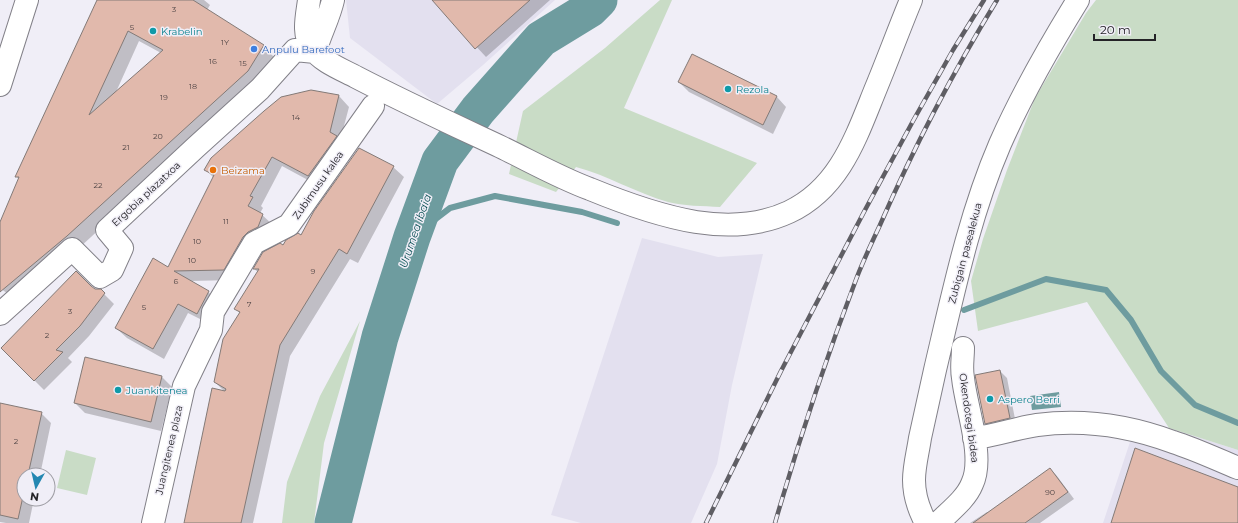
<svg xmlns="http://www.w3.org/2000/svg" width="1238" height="523" font-family="Montserrat,sans-serif">
	<style>
		.built { fill: #e3e0ef }
		.green { fill: #c9dcc6 }
		.water { fill: #6e9c9f }
		.shadow { fill: #0003; fill-rule: evenodd }
		.lines { fill: none; stroke-linecap: round; stroke-linejoin: round }
		.stream { stroke: #6e9c9f; stroke-width: 6 }
		.river { stroke: #6e9c9f; stroke-width: 37 }
		.building { fill: #e1b9ac; stroke: #837a77; fill-rule: evenodd }
		.minor-casing { stroke: #828088; stroke-width: 24 }
		.major-casing { stroke: #828088; stroke-width: 24 }
		.minor { stroke: #fff; stroke-width: 22 }
		.major { stroke: #fff; stroke-width: 22 }
		.rail-casing { stroke: #5f5e64; stroke-width: 4.5 }
		.rail { stroke: #f0eef7; stroke-width: 3; stroke-dasharray: 9; stroke-linecap: butt }
		.culture-dot { fill: #0f9aa8; stroke: #f0eef7; stroke-width: 1.5 }
		.shop-dot { fill: #3f7fe0; stroke: #f0eef7; stroke-width: 1.5 }
		.food-dot { fill: #e8710a; stroke: #f0eef7; stroke-width: 1.5 }
		.labels { text-anchor: middle; dominant-baseline: central; stroke-width: 3; stroke-linejoin: round; paint-order: stroke }
		.number-label { font-size: 8px; fill: #534848 }
		.culture-label { font-size: 10px; fill: #0d838f; stroke: #f0eef7; text-anchor: start }
		.shop-label { font-size: 10px; fill: #366cbe; stroke: #f0eef7; text-anchor: start }
		.food-label { font-size: 10px; fill: #c56008; stroke: #f0eef7; text-anchor: start }
		.street-label { font-size: 10px; fill: #242327; stroke: #f0eef7 }
		.water-label { font-size: 11px; font-style: italic; fill: #0b5155; stroke: #f0eef7 }
	</style>
	<rect width="100%" height="100%" fill="#f0eef7"/>
	<!-- built -->
	<path class="built" d="M346,0H555L483,65L437,104L350,38Z
		M642,238L718,257L763,254L732,385L717,464L691,523H581L551,515Z
		M1169,428L1238,450V523H1103L1130,442Z"/>
	<!-- green -->
	<path class="green" d="M660,0H672L624,108L757,163L720,207C704,206 682,206 668,202C636,193 607,175 576,167L556,192L509,174L523,111L605,48Z
		M1096,0H1238V450L1169,428L1087,302L978,331L971,281L983,239L1007,170L1035,98L1086,13Z
		M360,321L324,443L314,523H282L287,482L320,396Z
		M66,450L96,458L87,495L57,488Z"/>
	<!-- water -->
	<path class="water" d="M1059,392L1061,407L1032,410L1030,396Z"/>
	<!-- shadow -->
	<path class="shadow" d="M98,0H204L210,5L207,10L263,46L275,58L259,83L79,248L16,300L0,288V225L19,179L17,177ZM139,41L161,53L116,92Z
		M433,0H550L486,57Z
		M693,55L777,97L786,107L773,134L689,92L679,82Z
		M311,91L339,96L349,107L340,141L319,186L282,166L261,206L263,208L260,213L273,225L234,280L190,281L208,292L219,302L208,323L188,313L164,359L127,338L116,328L169,269L214,178L205,169Z
		M393,167L404,177L358,263L350,259L290,356L253,523H185L225,392L215,382L240,313L236,308L258,272L254,269L284,247L302,237Z
		M91,287L95,290H100L114,304L89,336L68,358L72,362L44,390L2,348Z
		M85,358L162,377L172,387L161,431L85,413L75,403Z
		M1000,371L1007,378L1016,424L992,430L986,423Z
		M0,413H41L51,423L40,475H24V499H34L29,523H6L0,522Z
		M1050,469L1057,476L1074,499L1040,523H970L987,512L988,513Z"/>
	<g class="lines">
		<!-- stream -->
		<path class="stream" d="M412,237L450,208L495,196L582,212L617,223
			M964,310L1046,279L1106,290L1131,320L1161,371L1195,405L1238,423"/>
		<!-- river -->
		<path class="river" d="M333,523L380,337L412,237L440,161L478,110L541,39L590,9L599,0"/>
	</g>
	<!-- building -->
	<path class="building" d="M97,0H193L264,45L248,71L67,236L0,292V222L19,177H15ZM128,31L163,50L89,115Z
		M432,0H530L475,49Z
		M692,54L777,96L763,125L678,82Z
		M311,90L339,95L330,132L337,136L308,176L272,157L250,196L253,197L248,206L263,214L258,227L248,232L243,237L224,270L174,271L209,291L197,314L178,304L153,349L115,328L153,258L168,267L214,175L204,170L211,158L264,111L281,97Z
		M359,148L394,166L347,254L339,249L280,345L241,523H184L212,388L225,391L226,389L214,382L223,339L240,312L234,309L259,269H253L263,252L280,243L283,245L286,240L298,233L301,235L314,211Z
		M76,271L91,286L95,289H101L105,293L80,326L56,350L63,352L34,381L1,348Z
		M85,357L162,376L151,422L74,403Z
		M1000,370L1010,418L985,424L975,375Z
		M0,403L42,412L28,475H24V492L18,519L0,515Z
		M1135,448L1238,487V523H1111Z
		M1050,468L1068,492L1025,523H973Z"/>
	<g class="lines">
		<!-- minor casing -->
		<g class="minor-casing">
			<path id="minor" d="M309,0C307,16 302,34 312,48C320,61 343,70 356,77C404,102 452,124 501,147C530,161 560,178 590,189C624,203 660,216 696,222C728,227 759,226 789,212C840,188 856,137 876,88C888,59 899,29 911,0
				M315,52C320,34 329,18 333,0
				M0,314L72,249L100,277L112,270L122,248L107,230L196,147L260,89L295,50L315,52
				M974,438C995,436 1016,428 1037,425C1082,419 1130,426 1173,442C1195,449 1216,459 1238,468
				M153,523L184,386L211,330L213,312L254,243L289,225L373,106
				M926,523C919,510 914,495 914,480C914,466 918,452 920,438C925,415 930,393 935,370C953,294 969,216 1000,144C1022,94 1049,47 1078,0
				M938,523C950,511 966,499 972,484C985,457 966,408 963,378C961,368 963,358 963,348"/>
		</g>
		<!-- major casing -->
		<g class="major-casing">
			<path id="major" d="M0,85L27,0"/>
		</g>
		<!-- minor -->
		<use href="#minor" class="minor"/>
		<!-- major -->
		<use href="#major" class="major"/>
		<!-- rail casing -->
		<g class="rail-casing">
			<path id="rail" d="M706,523L781,371L865,210L913,121L953,50L984,0
				M775,523C799,440 826,358 857,277C864,259 872,242 880,225C914,147 953,72 997,0"/>
		</g>
		<!-- rail -->
		<use href="#rail" class="rail"/>
	</g>
	<!-- markers -->
	<g class="culture-dot">
		<circle cx="153" cy="31" r="4"/>
		<circle cx="728" cy="89" r="4"/>
		<circle cx="118" cy="390" r="4"/>
		<circle cx="990" cy="399" r="4"/>
	</g>
	<circle class="shop-dot" cx="254" cy="49" r="4"/>
	<circle class="food-dot" cx="213" cy="170" r="4"/>
	<g class="labels">
		<!-- number labels -->
		<g class="number-label">
			<text x="174" y="9">3</text>
			<text x="132" y="27">5</text>
			<text x="225" y="42">1Y</text>
			<text x="213" y="61">16</text>
			<text x="243" y="63">15</text>
			<text x="193" y="86">18</text>
			<text x="164" y="97">19</text>
			<text x="296" y="117">14</text>
			<text x="158" y="136">20</text>
			<text x="126" y="147">21</text>
			<text x="98" y="185">22</text>
			<text x="226" y="221">11</text>
			<text x="197" y="241">10</text>
			<text x="192" y="260">10</text>
			<text x="313" y="271">9</text>
			<text x="176" y="281">6</text>
			<text x="249" y="304">7</text>
			<text x="144" y="307">5</text>
			<text x="70" y="311">3</text>
			<text x="47" y="335">2</text>
			<text x="16" y="441">2</text>
			<text x="1050" y="492">90</text>
		</g>
		<!-- culture labels -->
		<g class="culture-label">
			<text x="161" y="31">Krabelin</text>
			<text x="736" y="89">Rezola</text>
			<text x="126" y="390">Juankitenea</text>
			<text x="998" y="399">Aspero Berri</text>
		</g>
		<!-- shop labels -->
		<g class="shop-label">
			<text x="262" y="49">Anpulu Barefoot</text>
		</g>
		<!-- food labels -->
		<g class="food-label">
			<text x="221" y="170">Beizama</text>
		</g>
		<!-- street labels -->
		<g class="street-label">
			<text transform="translate(318 185) rotate(-55)">Zubimusu kalea</text>
			<text transform="translate(146 194) rotate(-43)">Ergobia plazatxoa</text>
			<text transform="translate(965 253) rotate(-75)">Zubigain pasealekua</text>
			<text transform="translate(969 418) rotate(82)">Okendotegi bidea</text>
			<text transform="translate(169 450) rotate(-77)">Juangitenea plaza</text>
		</g>
		<!-- water labels -->
		<g class="water-label">
			<text transform="translate(415 231) rotate(-71)">Urumea ibaia</text>
		</g>
	</g>
	<!-- north arrow -->
	<g transform="translate(36 487) rotate(188)"><circle r="19" fill="#f0eef7" stroke="#9e9da4"/>
	<path d="M0-3L7 15L0 10L-7 15Z" fill="#2487b1"/>
	<text y="-6" font-size="11" font-weight="bold" text-anchor="middle" fill="#242327">N</text>
	</g>
	<!-- scale -->
	<path d="M1094 34v6h61v-6" fill="none" stroke="#242327" stroke-width="2"/>
	<text x="1100" y="34" font-size="12" fill="#242327" stroke="#f0eef7" stroke-width="3" paint-order="stroke">20 m</text>
</svg>
